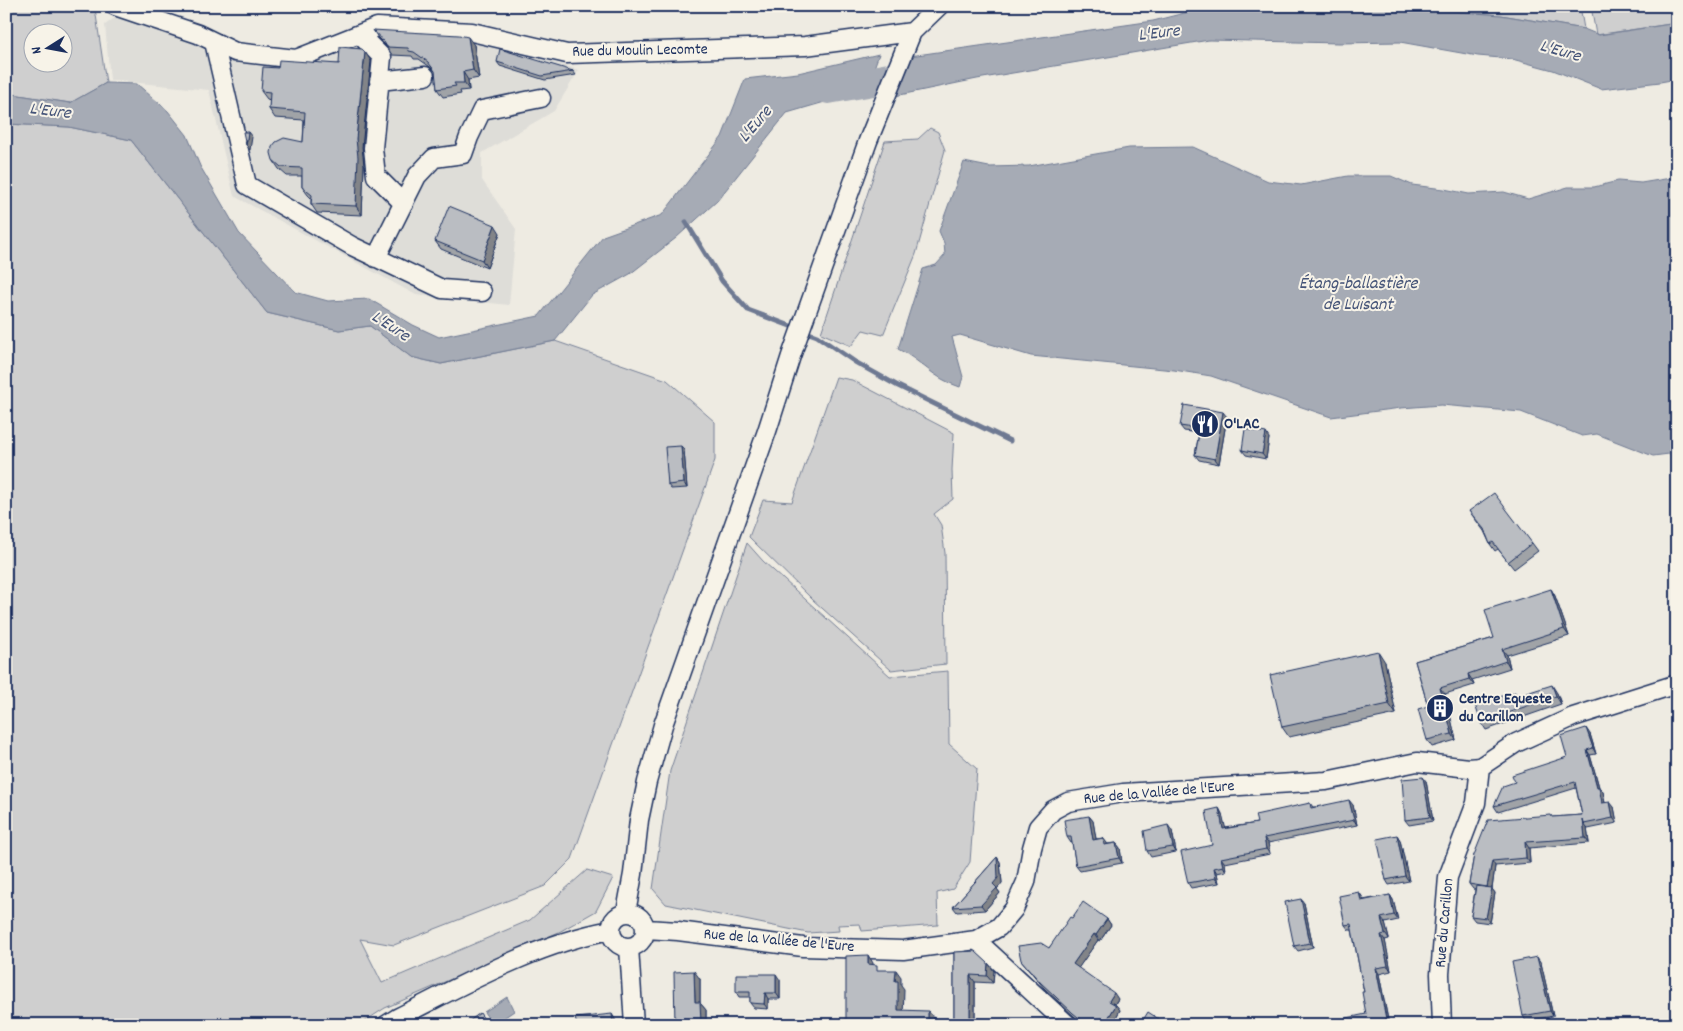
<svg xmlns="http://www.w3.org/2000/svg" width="1683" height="1031" font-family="Dekko,sans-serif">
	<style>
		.built { fill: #deddd8 }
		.green { fill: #cfcfcf; stroke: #757f96; fill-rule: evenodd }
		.water { fill: #a6abb5; stroke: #6e7992 }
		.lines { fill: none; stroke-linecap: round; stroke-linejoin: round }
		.stream { stroke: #6e7992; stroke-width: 5 }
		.river { stroke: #a6abb5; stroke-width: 30 }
		.minor-casing { stroke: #1b2f5e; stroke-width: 21 }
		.minor { stroke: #f7f3e8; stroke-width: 18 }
		.wall { fill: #a0a3a7; stroke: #1b2f5e }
		.shaded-wall { fill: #828488; stroke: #1b2f5e }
		.building { fill: #babdc2; stroke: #1b2f5e }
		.labels { text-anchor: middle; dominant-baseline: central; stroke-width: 4; stroke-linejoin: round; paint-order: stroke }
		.street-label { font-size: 16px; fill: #1b2f5e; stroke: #f7f3e8 }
		.poi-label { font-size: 16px; font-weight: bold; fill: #1b2f5e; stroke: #f7f3e8; text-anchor: start }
		.water-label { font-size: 18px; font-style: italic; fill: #455478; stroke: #f7f3e8 }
	</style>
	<rect width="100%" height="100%" fill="#eeebe2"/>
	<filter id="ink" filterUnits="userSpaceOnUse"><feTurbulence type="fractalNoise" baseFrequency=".02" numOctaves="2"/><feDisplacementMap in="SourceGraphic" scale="10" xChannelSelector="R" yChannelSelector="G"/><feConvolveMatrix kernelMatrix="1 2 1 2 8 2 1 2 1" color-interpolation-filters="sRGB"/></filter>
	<g filter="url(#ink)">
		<!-- built -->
		<path class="built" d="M117,16L297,65L377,32L454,37L540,58L579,70L554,111L482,153V180L516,229L509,305L416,295L234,196L209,90L110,80L105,25Z"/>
		<!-- green -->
		<path class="green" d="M6,6L95,8L106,83L70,103L6,93ZM32,32H62V62H32Z
			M1383,6H1580L1584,29L1501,15Z
			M1591,6H1677V23L1596,35Z
			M6,124L69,127L131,140L267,313L339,330L370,326L411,357L441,364L555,341L667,380L715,422V460L572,859L545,886L394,945L360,939L382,983L530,920L587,870L613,878L596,911L559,932L385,1008L359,1025H6Z
			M930,128L938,132L945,150L916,254L883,335L863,330L851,346L821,333L885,141L918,139Z
			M836,377L852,380L954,433L952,470L953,499L934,514L941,525L945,553L946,664L891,670L813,600L749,537L763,500L792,502Z
			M747,543L763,561L890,676L948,671L949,744L977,769L970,862L953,889L937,893L938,925L862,931L860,924L838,925L839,931L808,933L666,904L653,889L670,771Z"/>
		<!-- water -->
		<path class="water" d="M1212,6L1344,9L1351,6H1383L1501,15L1584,29L1599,35L1677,23V79L1660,82L1601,89L1553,70L1512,59L1478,56L1400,42L1339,43L1209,40L977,79L895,96L910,56L1153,21Z
			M879,54L866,90L787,113L717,201L676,238L630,274L592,295L555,341L441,364L411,357L370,326L339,330L267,313L131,140L69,127L6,124V93L70,103L106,83L137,84L168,111L187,135L200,166L239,233L295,292L328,301L369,299L413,325L439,337L539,316L603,236L662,215L722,137L745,79L798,73Z
			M1193,147L1268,181L1301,185L1348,176H1391L1412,185L1444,189L1469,194L1504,192L1528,199L1568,187H1594L1618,181L1641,183L1677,177V453L1653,456L1597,434L1582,436L1521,412L1441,405L1401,408L1331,417L1211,376L1174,370L1031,356L960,335L952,337L963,377L960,387C932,378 922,361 898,349L923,269L936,265L945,255L944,243L939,231L964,162L989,167L1029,166L1129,148Z
			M507,997L514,1011L493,1025L484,1012Z"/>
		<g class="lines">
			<!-- stream -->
			<path class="stream" d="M686,222L722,281L748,310L817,336L855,362L898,386L1010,441"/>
			<!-- river -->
			<path class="river" d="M828,89L923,72"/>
			<!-- minor casing -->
			<g class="minor-casing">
				<path id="minor" d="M115,6L198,34L235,52L296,59L377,27L472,32L567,54L805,46L912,32
					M359,34L382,57L373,148L376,176L404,204
					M214,42L247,185L352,246L442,289L482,292
					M379,81L425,76
					M376,258L417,176L434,158L463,154L469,137L482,110L541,98
					M626,912L633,874L639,820L647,782L663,725L767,431L791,356L868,141L912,32L939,6
					M611 930a17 17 0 1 1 34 0a17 17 0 1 1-34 0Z
					M646,929L678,931L803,947L903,950L976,940L999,927L1014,909L1026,882L1032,848L1038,827L1053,810L1068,802L1123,793L1326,781L1417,762L1469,768L1480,767L1516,743L1573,717L1677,684
					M976,940L1068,1025
					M629,947L634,1025
					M386,1025L397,1018C465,984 535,944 611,930
					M1442,1025L1440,974L1448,877L1476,803L1480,767"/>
			</g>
			<!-- minor -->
			<use href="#minor" class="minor"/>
		</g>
		<!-- wall -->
		<path class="wall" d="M373,30L474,45L479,78L468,80L469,90L460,91L461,94L443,97L437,89L436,72L433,69L419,59H414L412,56L392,55L387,47L378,38Z
			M365,52L371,61L362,147L364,165L362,215L317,213L311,204V198L308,195L302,187V176H287L279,169L273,160L303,142L304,120L275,118L269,109L270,100L267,99L261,91L278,68L339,64Z
			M497,62L573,71L576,75L545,80L500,66Z
			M500,233L487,268L441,249L435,241Z
			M1227,417L1219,464L1199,460L1195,455L1199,433L1184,431L1180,426Z
			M1269,438L1266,459L1246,455L1242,450Z
			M681,446L684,450L687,488L671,489L668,485Z
			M1469,511L1532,543L1538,551L1514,569L1498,549L1495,551L1490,544L1484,531Z
			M1551,589L1555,596L1569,636L1507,655L1510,668L1472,680L1474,685L1445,694L1456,740L1432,747L1427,740L1428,706L1415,661L1494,638Z
			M1385,662L1396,714L1289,737L1282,727Z
			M1557,693L1561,704L1486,730L1481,722L1518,696Z
			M1590,734L1596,754L1590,755L1599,787L1603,792L1605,803L1614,807L1617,823L1588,829L1587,828L1589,843L1529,848L1530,863L1495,866L1492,889L1495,893L1490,923L1475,921L1471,916L1475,890L1473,889L1469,884L1474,855L1553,817L1582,815L1576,788L1498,812L1494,806L1515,782L1567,757Z
			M1426,781L1433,821L1409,825L1405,820Z
			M1310,803L1313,807L1353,805L1357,825L1268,843L1270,854L1225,863L1226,871L1217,873L1219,883L1191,888L1188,883L1212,845L1219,808L1222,814L1225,828L1257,823Z
			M1089,816L1093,821L1096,839L1103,838L1107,844L1116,843L1120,848L1122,863L1080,871L1076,866L1072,842L1071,843L1067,837Z
			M1172,831L1176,852L1151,857L1147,851Z
			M1397,835L1400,840L1409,881L1389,885L1386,880Z
			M997,857L1000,862L1002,883L997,889L1000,893L985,910L957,912L953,907Z
			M1359,892L1363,898V900L1390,895L1393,900L1398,920L1385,923L1389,939L1385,940L1391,971L1379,974L1389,1025H1348L1366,1014L1364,992L1352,930H1349L1345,925Z
			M1304,903L1313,947L1298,951L1294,946Z
			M1072,918L1107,919L1111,925L1100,941L1098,940L1078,968L1118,999L1115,1004L1120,1010L1112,1025H1084L1077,1019L1044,988L1021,960L1049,948Z
			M954,952L988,963L994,971L993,983L975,982V1019L1013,1021L1016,1025H954Z
			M1541,963L1553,1016L1526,1021L1523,1016Z
			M700,979V1003L706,1010V1025H675Z
			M780,980V999H768V1009L754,1008L750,1003V997H739L736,992Z"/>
		<!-- shaded-wall -->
		<path class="shaded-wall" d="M468,37L474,45L479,78L473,70Z
			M365,52L371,61L362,147L364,165L362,215L356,206V139Z
			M463,72L468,80L469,90L464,83Z
			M248,132L252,137L250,150L246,145Z
			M495,225L500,233L487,268L482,260Z
			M1223,412L1227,417L1219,464L1215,459Z
			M1266,433L1269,438L1266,459L1262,454Z
			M681,446L684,450L687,488L684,483Z
			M1551,589L1555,596L1569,636L1564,629Z
			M1502,649L1507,655L1510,668L1506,661Z
			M1378,651L1385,662L1396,714L1389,704Z
			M1468,674L1472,680L1474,685L1469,679Z
			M1552,685L1557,693L1561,704L1556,696Z
			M1440,688L1445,694L1456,740L1452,734Z
			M1586,728L1590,734L1596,754L1593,748Z
			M1587,750L1590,755L1599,787L1603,792L1606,809L1602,803L1597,787Z
			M1423,777L1426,781L1433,821L1430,817Z
			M1349,800L1353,805L1357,825L1354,820Z
			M1610,802L1614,807L1617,823L1613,818Z
			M1219,808L1222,814L1227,834L1223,829Z
			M1089,816L1093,821L1097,845L1093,840Z
			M1583,819L1584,824L1587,828L1589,843L1585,838Z
			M1168,825L1172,831L1176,852L1173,847Z
			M1397,835L1400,840L1409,881L1405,876Z
			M1103,838L1107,843L1108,850L1104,845Z
			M1264,838L1268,843L1270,854L1266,849Z
			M1525,842L1529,848L1530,863L1526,858Z
			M1116,843L1120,848L1122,863L1119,858Z
			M997,857L1000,862L1002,883L997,889L1000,893L985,910L981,905L993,884Z
			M1221,858L1225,863L1226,871L1223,866Z
			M1492,861L1495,866L1492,889L1495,893L1490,923L1486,918L1491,892L1487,887Z
			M1214,868L1217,873L1219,883L1216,878Z
			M1359,892L1363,898L1365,906L1361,901Z
			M1390,895L1393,900L1398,920L1394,915Z
			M1301,899L1304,903L1313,947L1310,943Z
			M1381,918L1385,923L1389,939L1385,934Z
			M1107,919L1111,925L1100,941L1096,935Z
			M1094,934L1098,940L1077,970L1073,964Z
			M1381,935L1385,940L1391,971L1388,966Z
			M868,955L873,963V972L868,964Z
			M1537,957L1541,963L1553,1016L1550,1011Z
			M988,963L994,971L993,983L987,976Z
			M1376,968L1379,974L1389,1025L1387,1024Z
			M896,970L901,977V985L904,989L903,1018L898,1010L895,981Z
			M694,971L700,979V1003L706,1010V1025H702L701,1023L695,1002Z
			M776,974L780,980V999L776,993Z
			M970,975L975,982V1025L970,1018Z
			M765,993L768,999V1009L764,1004Z
			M1114,993L1118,999L1113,1006L1109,1001Z
			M1116,1005L1120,1010L1112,1025H1104Z
			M928,1011L934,1018V1025H928Z
			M612,1014L615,1019L616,1025H613Z"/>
		<!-- building -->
		<path class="building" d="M373,30L459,35L468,37L473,70L463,72L464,83H454L456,86L437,89L435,71L428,62L414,52L409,51L408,48L387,47L384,42Z
			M340,47L362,49L365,52L356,139L358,157L356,206L311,204L312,195L302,187V168L281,167L273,160L271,153L272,147L276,142L284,138L303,142L305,112L269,109L270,92L261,91L263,67L278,68L279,60L339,64Z
			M500,49L573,71L542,76L497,62Z
			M243,132H248L246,145Z
			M449,206L495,225L482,260L435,241Z
			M1184,405L1223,412L1215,459L1195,455L1200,429L1180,426Z
			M1245,429L1266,433L1262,454L1242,450Z
			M681,446L684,483L668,485L665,447Z
			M1494,493L1532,543L1508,562L1493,542L1490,544L1484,529L1469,511Z
			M1551,589L1564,629L1502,649L1506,661L1468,674L1469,679L1440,688L1452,734L1427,740L1418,709L1428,706L1415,661L1494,638L1485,610Z
			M1378,651L1389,704L1282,727L1270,675Z
			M1552,685L1556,696L1481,722L1475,705L1515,692L1517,696Z
			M1586,728L1593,748L1587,750L1597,787H1599L1602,803L1610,802L1613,818L1584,824L1583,819L1585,838L1525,842L1526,858L1492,861L1487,887L1469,884L1474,855L1488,820L1551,815L1552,817L1582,815L1575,782L1494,806L1503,786L1515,782L1512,775L1567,757L1561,736Z
			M1423,777L1430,817L1405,820L1402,779Z
			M1349,800L1354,820L1264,838L1266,849L1221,858L1223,866L1214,868L1216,878L1188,883L1181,852L1212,845L1206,811L1219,808L1223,829L1257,823L1255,815L1310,803L1311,808Z
			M1089,816L1093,840L1103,838L1104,845L1116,843L1119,858L1076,866L1071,837H1067L1064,820Z
			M1168,825L1173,847L1147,851L1144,831Z
			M1397,835L1405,876L1386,880L1377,839Z
			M997,857L998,878L993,884L997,888L981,905L953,907Z
			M1476,886L1492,888L1486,918L1471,916Z
			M1359,892L1361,901L1390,895L1394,915L1381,918L1385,934L1381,935L1388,966L1376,968L1387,1024L1383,1025H1348L1347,1018L1366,1014L1362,992H1364L1351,924L1345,925L1339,896Z
			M1301,899L1310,943L1294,946L1285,902Z
			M1083,902L1107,919L1096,935L1094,934L1073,964L1114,993L1109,1001L1116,1005L1104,1025H1088L1073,1013L1040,982L1021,960L1018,946L1041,943L1049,948L1070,917L1072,918Z
			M975,951L988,963L987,976L970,975V1018L1013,1021V1025H954V952Z
			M868,955V964L877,965V970H896L895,981H898V1010L928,1011V1025H846V956Z
			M1537,957L1550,1011L1523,1016L1512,962Z
			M694,971L695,1002H700L701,1023H693L694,1025H675L674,972Z
			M736,974H776V993H765L764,1004L750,1003V992H736Z
			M1148,1012L1168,1025H1140Z
			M480,1013L487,1024L486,1025H464Z
			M612,1014L613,1025H577L575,1018Z"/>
	</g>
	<!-- icons -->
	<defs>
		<g id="restaurant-disc" transform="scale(1.4375)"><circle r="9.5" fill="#1b2f5e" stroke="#f7f3e8"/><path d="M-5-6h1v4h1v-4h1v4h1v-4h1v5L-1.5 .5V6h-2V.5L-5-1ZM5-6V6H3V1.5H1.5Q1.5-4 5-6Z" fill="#fff"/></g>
		<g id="building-disc" transform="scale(1.4375)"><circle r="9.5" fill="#1b2f5e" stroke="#f7f3e8"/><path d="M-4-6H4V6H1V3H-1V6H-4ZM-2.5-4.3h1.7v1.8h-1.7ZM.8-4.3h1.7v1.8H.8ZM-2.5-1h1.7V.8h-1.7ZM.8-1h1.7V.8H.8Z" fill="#fff"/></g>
	</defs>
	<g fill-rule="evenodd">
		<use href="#restaurant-disc" x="1205" y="424"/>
		<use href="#building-disc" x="1440" y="708"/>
	</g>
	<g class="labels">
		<!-- street labels -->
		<g class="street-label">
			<text transform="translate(640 51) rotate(-1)">Rue du Moulin Lecomte</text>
			<text transform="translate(1159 793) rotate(-5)">Rue de la Vallée de l'Eure</text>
			<text transform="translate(1445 923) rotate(-85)">Rue du Carillon</text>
			<text transform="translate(779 941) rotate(5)">Rue de la Vallée de l'Eure</text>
		</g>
		<!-- poi labels -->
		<g class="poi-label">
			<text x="1224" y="424">O'LAC</text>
			<text x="1459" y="699">Centre Equeste<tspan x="1459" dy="18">du Carillon</tspan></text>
		</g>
		<!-- water labels -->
		<g class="water-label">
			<text transform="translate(1159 34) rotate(-7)">L'Eure</text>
			<text transform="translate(1560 52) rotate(16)">L'Eure</text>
			<text transform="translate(50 112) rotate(7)">L'Eure</text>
			<text transform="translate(756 125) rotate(-50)">L'Eure</text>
			<text x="1358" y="284">Étang-ballastière<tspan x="1358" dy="21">de Luisant</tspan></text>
			<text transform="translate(390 327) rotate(33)">L'Eure</text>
		</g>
	</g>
	<!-- margin -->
	<rect width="1683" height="1031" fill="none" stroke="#f7f3e8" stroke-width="25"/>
	<rect x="12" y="12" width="1658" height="1006" fill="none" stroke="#1b2f5e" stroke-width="2" filter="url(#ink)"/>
	<!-- north arrow -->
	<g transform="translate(48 48) rotate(259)"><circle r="24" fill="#f7f3e8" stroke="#9fa5b1"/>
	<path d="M0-4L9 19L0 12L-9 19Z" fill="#1b2f5e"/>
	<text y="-8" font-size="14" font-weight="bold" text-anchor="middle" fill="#1b2f5e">N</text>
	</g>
</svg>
